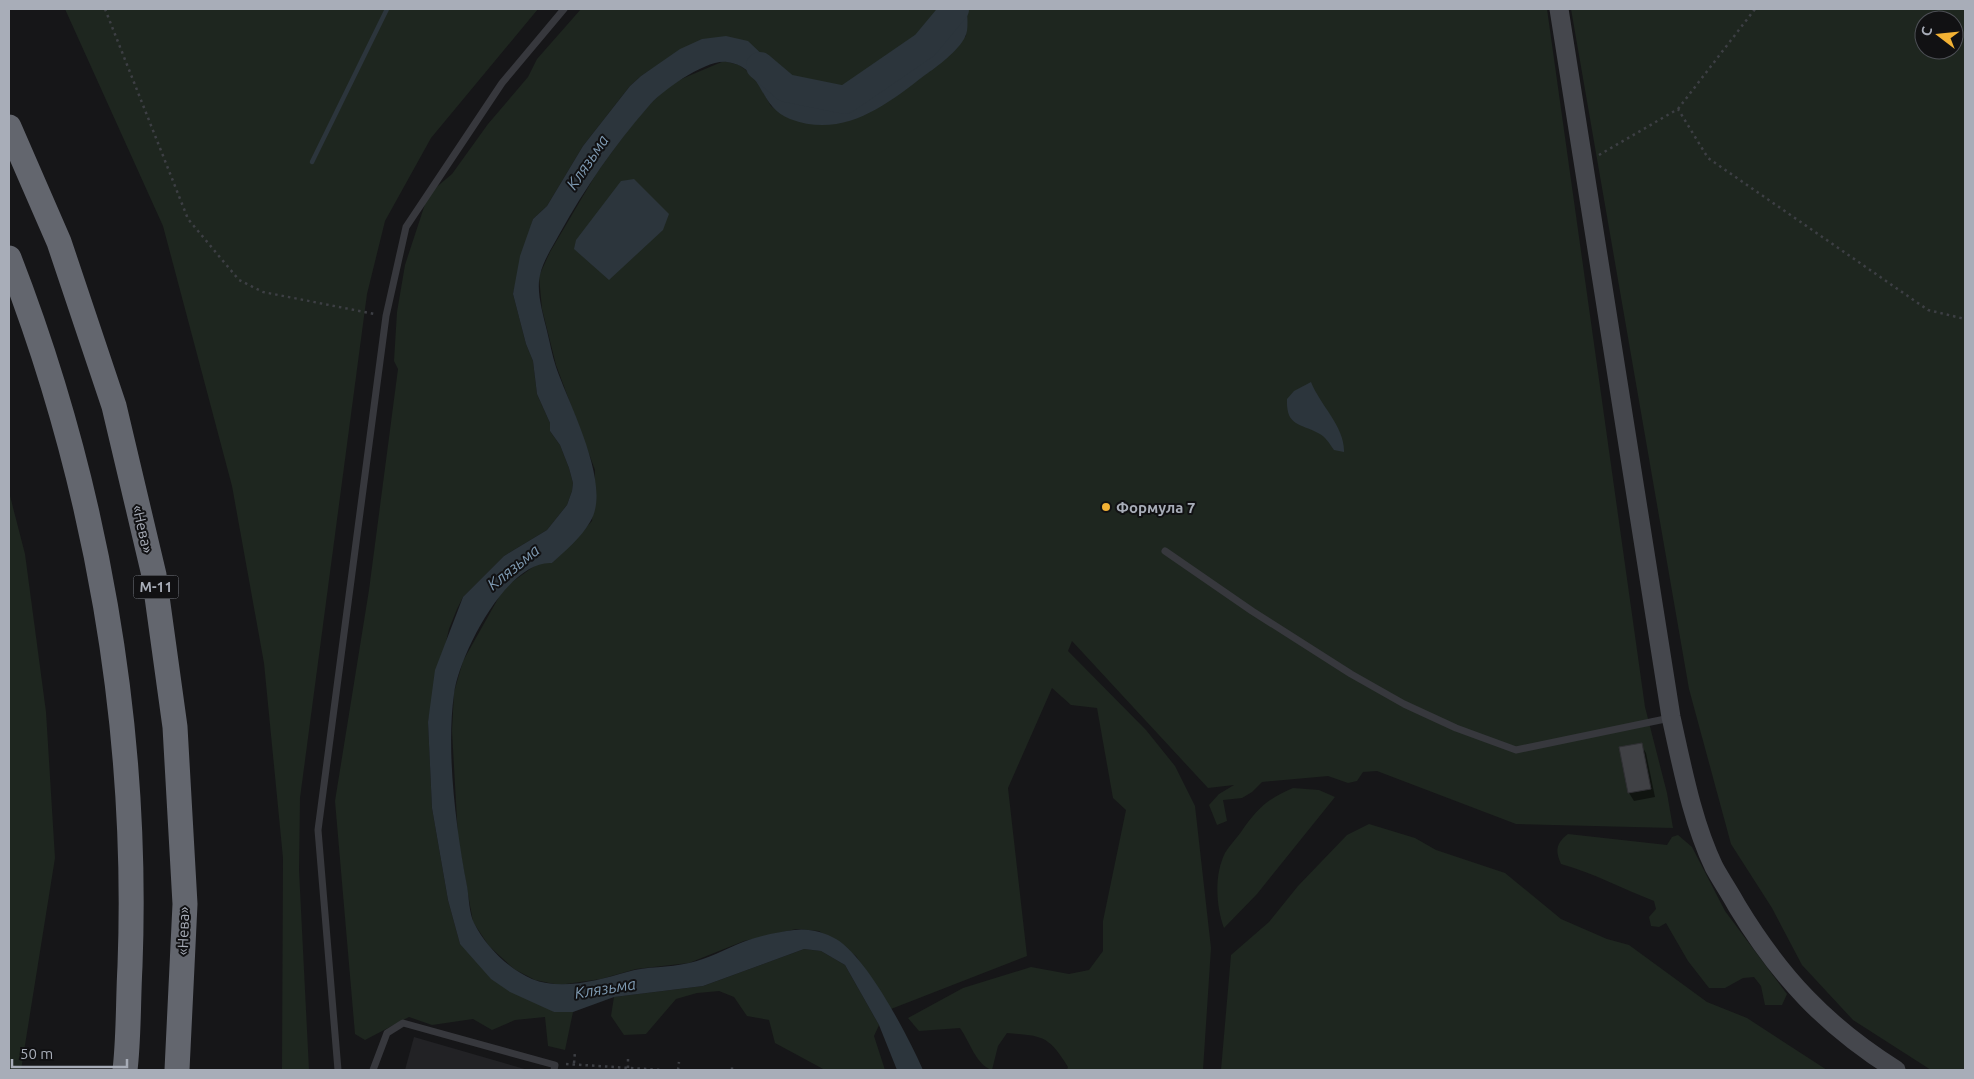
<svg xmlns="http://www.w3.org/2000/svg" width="1974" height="1079" font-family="Ubuntu,sans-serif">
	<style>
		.built { fill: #222225 }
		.green { fill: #1e261f; fill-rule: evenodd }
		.water { fill: #2c353c }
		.shadow { fill: #0007 }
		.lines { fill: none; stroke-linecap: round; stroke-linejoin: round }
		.stream { stroke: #2c353c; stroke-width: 4.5 }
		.river { stroke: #2c353c; stroke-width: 28 }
		.building { fill: #404145; stroke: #303034 }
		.path { stroke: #3d3f44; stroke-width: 2.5; stroke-dasharray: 2.5 4; stroke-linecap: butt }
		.lane { stroke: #37383d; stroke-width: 7 }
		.secondary { stroke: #45474d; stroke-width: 19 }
		.highway { stroke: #63666e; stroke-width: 25 }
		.poi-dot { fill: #f2b134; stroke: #111113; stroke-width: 2 }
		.labels { text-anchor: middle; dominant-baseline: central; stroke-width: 4; stroke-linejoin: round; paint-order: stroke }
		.shield { fill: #111113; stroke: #7b7e86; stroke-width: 1 }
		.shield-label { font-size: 14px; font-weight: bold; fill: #a8adb8 }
		.poi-label { font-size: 15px; font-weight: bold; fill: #a8adb8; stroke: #111113; text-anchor: start }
		.street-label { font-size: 15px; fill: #a8adb8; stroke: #111113 }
		.water-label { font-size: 16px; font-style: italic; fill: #7f9bb3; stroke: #111113 }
	</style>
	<rect width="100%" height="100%" fill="#161618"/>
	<!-- built -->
	<path class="built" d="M414,1037L528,1070H405Z"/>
	<!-- green -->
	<path class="green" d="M65,9H538L431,138L385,221L367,294L300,798L299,870L309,1070H282L283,858L264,663L232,486L163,226Z
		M581,9H948C936,24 919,34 905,46C895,55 891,71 880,79C863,93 817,106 797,95C784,87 777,75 771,62L667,59L641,76L630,86L583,146L547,206L533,219L513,294L526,344L533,361L537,394L550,423V431L560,445L569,468L573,483L572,491L567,505L547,530L504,556L463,597L457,609L449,629L428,721L432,808L448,900L460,944L554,1012H573L565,1050L548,1046L545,1017L515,1020L492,1030L473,1019L432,1025L409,1017L365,1040L355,1034L335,801L369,590L398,369L394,361L397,312L405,265L425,204L433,190L452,174L488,124L528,77L537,59Z
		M967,9H1547L1645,707L1667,793L1673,828L1516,824L1377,771L1363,772L1357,781L1348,783L1328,776L1262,782L1252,792L1242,798L1223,800L1227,821L1217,825L1209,805L1219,794L1234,785L1208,788L1072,641L1068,651L1146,730L1175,766L1195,806L1211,948L1203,1070H1067L1068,1067C1048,1035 1043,1036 1007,1033L998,1046L992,1070C976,1065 970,1042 960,1028L919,1031L908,1018L963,988L1031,967L1069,974L1089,970L1103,951V921L1126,810L1113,798L1097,708L1071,705L1052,688L1008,788L1027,956L891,1009L856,956L819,931L796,929L744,941L689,963L636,969L601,979L559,985L535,980L514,969L489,946L473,922L458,838L452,731L454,692L463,661L504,588L540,562L552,563L592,521L595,470L556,365L542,309L539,276L550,252L596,174L627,131L651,103L672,83L724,61L739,65L754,76L771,106L789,118L941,61L966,36Z
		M1571,9H1965V1070H1931L1853,1020L1802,965L1772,908L1731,844L1689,689ZM1924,20H1954V50H1924Z
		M9,492L25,554L46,712L55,858L21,1070H9Z
		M1293,788L1319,790L1335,797L1257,894L1224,928C1216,906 1214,875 1225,853C1229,846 1236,839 1241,832C1257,809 1267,799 1293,788Z
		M1369,824L1415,838L1436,850L1505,873L1561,919L1607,939L1629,945L1707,1002L1747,1018L1827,1070H1221L1231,955L1269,922L1298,886L1347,835Z
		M1568,834L1667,845L1672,837L1678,835L1692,847L1725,911L1787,994L1782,1005H1765L1761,986L1754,977L1743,978L1725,988H1709L1688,961L1666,923L1659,927L1651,926L1649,917L1656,909L1654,901C1623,889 1594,873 1561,864C1555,851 1556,843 1568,834Z
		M804,949L821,951L845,965L879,1025L874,1036L885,1070H825L775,1043L769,1020L747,1016L734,997L719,991L697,993L676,999L646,1034L624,1035L611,1016L614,997L703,986Z"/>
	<!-- water -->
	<path class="water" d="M948,9H967C967,16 969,30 965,37C959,50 937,67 925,75C885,106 843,139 790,119C757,106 764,67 727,62C706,59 661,91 648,107C614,146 585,188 560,233C553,246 543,261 540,275C536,292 543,314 547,331C550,343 552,355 556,367C569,405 613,486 590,522C581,538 565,551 552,563C507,560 459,655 454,694C446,751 456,829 467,886C469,897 469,913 474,923C486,947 509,969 532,979C561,991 599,980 627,972C647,966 668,968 689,963C708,959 725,949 743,942C758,936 778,932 794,930C808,928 824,932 836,939C867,957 908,1036 923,1070H897L879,1025L845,965L821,951L804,949L703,986L614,997L573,1012H554L510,992L491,979L460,944L448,900L432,808L428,722L435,670L463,597L504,556L547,530L567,505L572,491L573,483L569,468L560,445L550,431V423L537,394L533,361L526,344L513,294L520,256L533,219L547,206L583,146L630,86L641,76L680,49L702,39L726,36L748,41L771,63L784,85L799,96L815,99L853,93L875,83L886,73L903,48L928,29Z
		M634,179L669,214L663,230L609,280L574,249L576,240L621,181Z
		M1311,382C1320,405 1345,427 1344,452L1334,450C1329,443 1326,437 1318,433C1299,423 1286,426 1287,399L1294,391Z"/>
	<!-- shadow -->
	<path class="shadow" d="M1641,745L1646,753L1655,797L1634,801L1629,793L1621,748Z"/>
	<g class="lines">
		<!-- stream -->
		<path class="stream" d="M312,162L387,9"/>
		<!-- river -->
		<path class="river" d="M760,66L786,88L845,100L925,45L955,9"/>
	</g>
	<!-- building -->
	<path class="building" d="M1642,743L1651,789L1628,793L1619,747Z"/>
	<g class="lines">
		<!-- path -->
		<path class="path" d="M105,9L188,219L239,280L263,292L375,314
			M1678,109L1755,9
			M1599,155L1678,109L1708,158L1928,310L1965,319
			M574,1063L575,1052
			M566,1064L662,1070
			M628,1068V1058
			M678,1070L679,1062
			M732,1070V1067"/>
		<!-- lane -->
		<path class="lane" d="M1165,551L1252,611L1351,674L1404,704L1456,728L1516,750L1670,718
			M338,1070L318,830L386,316L406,227L502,83L564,9
			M373,1070L387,1033L403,1023L555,1065L554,1070"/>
		<!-- secondary -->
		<path class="secondary" d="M1559,9L1671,717C1682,766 1692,821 1714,867C1721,880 1730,893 1737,906C1780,977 1826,1026 1896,1070"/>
		<!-- highway -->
		<path class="highway" d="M9,127L59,242L114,406L154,575L175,727L185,904L177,1070
			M9,258C96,482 139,726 130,966C128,1001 129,1036 125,1070"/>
	</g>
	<!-- markers -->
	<circle class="poi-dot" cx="1106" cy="507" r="5"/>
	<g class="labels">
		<!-- shield labels -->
		<rect class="shield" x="133.5" y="575.5" width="45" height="23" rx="4"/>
		<g class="shield-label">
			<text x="156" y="587">М-11</text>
		</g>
		<!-- poi labels -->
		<g class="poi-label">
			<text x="1116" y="507">Формула 7</text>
		</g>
		<!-- street labels -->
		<g class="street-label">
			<text transform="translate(143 529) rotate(77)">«Нева»</text>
			<text transform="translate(183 931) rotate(-88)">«Нева»</text>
		</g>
		<!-- water labels -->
		<g class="water-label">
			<text transform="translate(587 162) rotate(-56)">Клязьма</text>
			<text transform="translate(513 567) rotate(-39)">Клязьма</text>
			<text transform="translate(605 988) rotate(-9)">Клязьма</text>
		</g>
	</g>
	<!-- border -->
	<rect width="1974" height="1079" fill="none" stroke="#a8adb8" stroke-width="20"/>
	<!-- north arrow -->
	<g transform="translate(1939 35) rotate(286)"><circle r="24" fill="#111113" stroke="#4d4f55"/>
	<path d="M0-4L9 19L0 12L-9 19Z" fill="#f2b134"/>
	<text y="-8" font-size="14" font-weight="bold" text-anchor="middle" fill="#a8adb8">С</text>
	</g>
	<!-- scale -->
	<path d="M12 1059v8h115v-8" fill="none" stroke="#a8adb8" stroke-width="2.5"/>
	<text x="20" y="1059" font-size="15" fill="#a8adb8" stroke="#111113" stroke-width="4" paint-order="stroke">50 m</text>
</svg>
